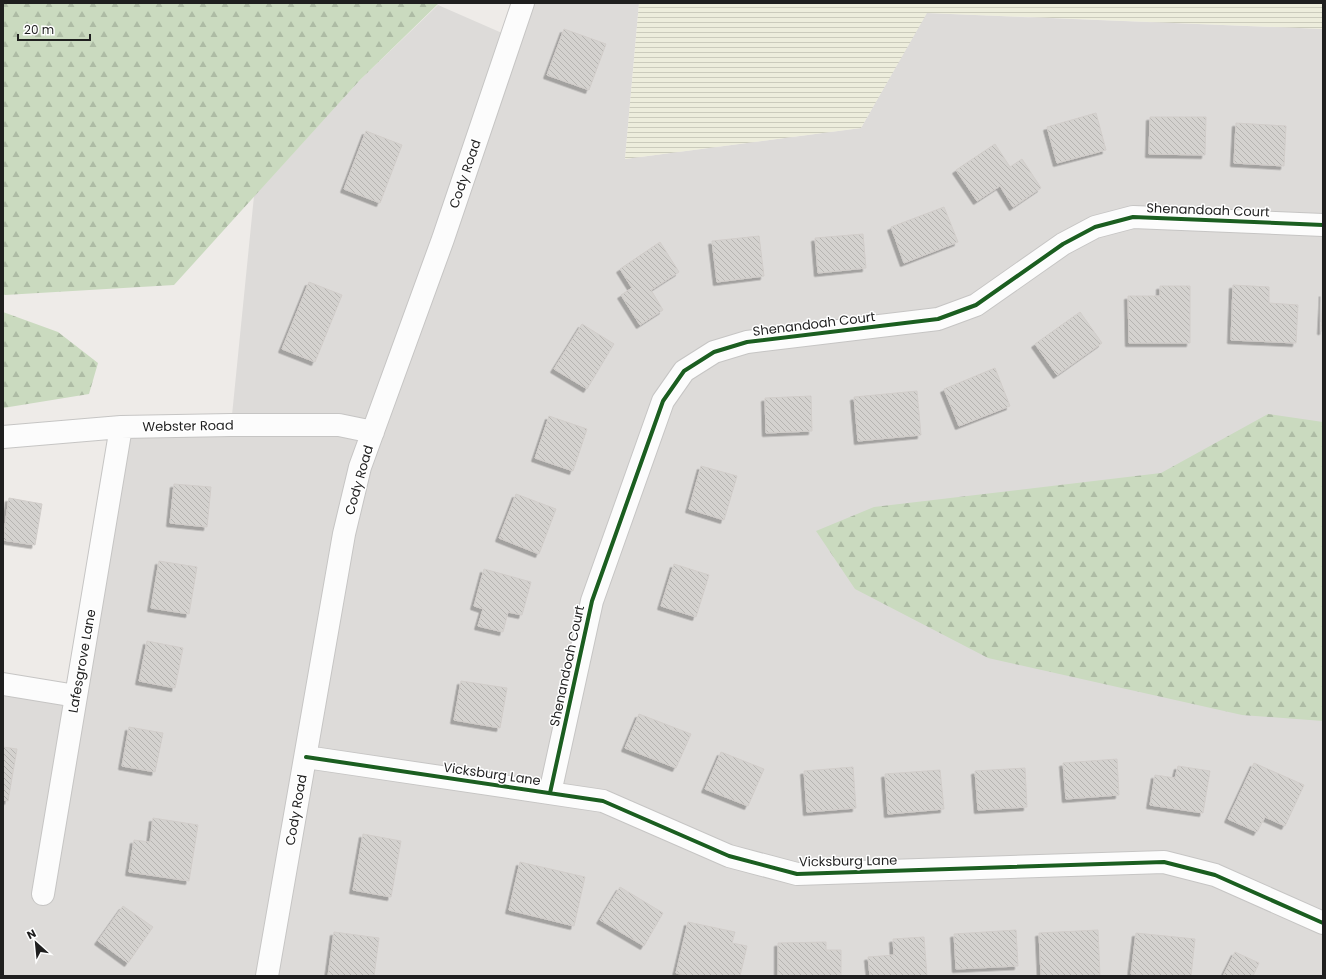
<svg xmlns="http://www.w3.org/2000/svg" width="1326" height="979" font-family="Poppins,sans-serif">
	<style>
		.residential { fill: #dddbd9 }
		.farmland { fill: url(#farmland-rules) }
		.forest { fill: url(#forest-firs) }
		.building { fill: url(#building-back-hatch); stroke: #d1cdca; filter: url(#shadow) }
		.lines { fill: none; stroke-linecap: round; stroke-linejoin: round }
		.minor-casing { stroke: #c6c5c4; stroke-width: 24 }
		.minor { stroke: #fcfcfc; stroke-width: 22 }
		.cycleway-casing { stroke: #fff; stroke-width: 6 }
		.cycleway { stroke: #1b5e20; stroke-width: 4 }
		.labels { text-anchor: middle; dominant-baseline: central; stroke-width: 3; stroke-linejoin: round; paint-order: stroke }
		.street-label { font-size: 13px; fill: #1f1f1f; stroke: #fff }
	</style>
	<defs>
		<pattern id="farmland-rules" width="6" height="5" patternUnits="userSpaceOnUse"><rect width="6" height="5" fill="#ededdc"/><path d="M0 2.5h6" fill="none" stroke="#cbcbbc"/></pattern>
		<pattern id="forest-firs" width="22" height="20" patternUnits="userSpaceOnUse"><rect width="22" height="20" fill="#cadabf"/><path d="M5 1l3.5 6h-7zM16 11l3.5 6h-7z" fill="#adbba4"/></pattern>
		<pattern id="building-back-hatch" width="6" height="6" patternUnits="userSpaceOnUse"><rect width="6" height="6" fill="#d4d2cf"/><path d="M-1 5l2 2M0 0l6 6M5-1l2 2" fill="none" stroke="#b6b4b1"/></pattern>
		<filter id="shadow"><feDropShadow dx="-3.5" dy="3.5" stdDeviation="0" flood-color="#0004"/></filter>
	</defs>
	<rect width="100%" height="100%" fill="#eeebe8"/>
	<!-- residential -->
	<path class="residential" d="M524,3H639L625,159L861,128L926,13L1323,29V976H3V684L76,696L121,427L231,425L254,196L360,80L438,5L511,37Z"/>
	<!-- farmland -->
	<path class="farmland" d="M639,3H1323V29L927,13L861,128L625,159Z"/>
	<!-- forest -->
	<path class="forest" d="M3,3H439L360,80L174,285L5,295L3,294Z
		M3,312L58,332L98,363L89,394L3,408Z
		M1268,414L1323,422V721L1242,715L988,658L855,589L816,531L874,507L1161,473Z"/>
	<!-- building -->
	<path class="building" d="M564,29L606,44L589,90L547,75Z
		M1096,113L1106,150L1057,163L1047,127Z
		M1150,117H1206L1205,155L1149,154Z
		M1236,123L1286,126L1284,166L1234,163Z
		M366,131L402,145L380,203L344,189Z
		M995,144L1010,167L1022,159L1041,188L1013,207L1000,186L977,201L956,170Z
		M944,207L958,242L904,263L891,227Z
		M863,234L866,268L818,273L815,238Z
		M759,236L764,276L717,282L712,241Z
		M660,242L679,272L651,290L663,310L640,325L621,295L632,288L620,269Z
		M309,282L342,295L315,362L282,349Z
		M1233,285L1269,287V303L1298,305L1296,343L1231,340Z
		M1160,286H1190V343H1129L1128,296H1160Z
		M1323,293V331H1321Z
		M1080,312L1102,343L1057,375L1035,344Z
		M582,324L614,344L587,389L554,369Z
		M995,368L1010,406L959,426L944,389Z
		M917,391L921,435L858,441L854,397Z
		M811,396L812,431L766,433L765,398Z
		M549,416L587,429L573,471L535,458Z
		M701,466L737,476L724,520L689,509Z
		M174,484L211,487L207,527L170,523Z
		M516,494L556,509L539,554L499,538Z
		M9,498L42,504L35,545L3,540Z
		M159,561L197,567L189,614L151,608Z
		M674,564L709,575L696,617L661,606Z
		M484,569L531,582L522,615L508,612L503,632L478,626L483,609L474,606Z
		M147,641L183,648L175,688L139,681Z
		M461,681L507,688L500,728L454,720Z
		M639,714L691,734L676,768L625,748Z
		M129,727L163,733L155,772L122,766Z
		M3,747L17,749L8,801L3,800Z
		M721,752L764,769L748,806L705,789Z
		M1117,759L1119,795L1066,799L1063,763Z
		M1254,763L1304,785L1285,826L1265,817L1257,832L1228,819Z
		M1178,766L1210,771L1203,813L1150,805L1155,775L1175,778Z
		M853,767L856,808L807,812L804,771Z
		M1025,768L1027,807L978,810L975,771Z
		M940,770L944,809L888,814L885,774Z
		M153,818L198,825L189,881L129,872L134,840L150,842Z
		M363,834L401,841L391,897L353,890Z
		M520,862L585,877L574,926L509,910Z
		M620,887L663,913L644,946L600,920Z
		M123,906L153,927L128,963L98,941Z
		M688,922L735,932L732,943L747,946L740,976H689L676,973Z
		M1016,930L1018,966L956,969L954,934Z
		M1098,930L1100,976H1041L1039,933Z
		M334,932L379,938L374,976H328Z
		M1136,933L1195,939L1191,976H1149L1131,974Z
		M924,937L927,976H870L868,957L894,955L893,939Z
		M826,942V950H841V976H778V943Z
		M1235,952L1259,963L1253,976H1223Z"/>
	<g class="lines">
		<!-- minor casing -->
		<g class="minor-casing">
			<path id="minor" d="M3,437L121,427L231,425H339L373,432
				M3,684L76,696
				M306,757L603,801L729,856L797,874L1164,862L1215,875L1323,923
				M550,793L592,601L663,401L684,371L714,352L747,342L938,319L976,305L1063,244L1095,227L1133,217L1323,225
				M43,894L121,427
				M267,976L344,534L360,467L443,239L523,3"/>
		</g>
		<!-- minor -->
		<use href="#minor" class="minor"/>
		<!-- cycleway casing -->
		<g class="cycleway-casing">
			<path id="cycleway" d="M306,757L603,801L729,856L797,874L1164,862L1215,875L1323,923
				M550,793L592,601L663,401L684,371L714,352L747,342L938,319L976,305L1063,244L1095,227L1133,217L1323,225"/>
		</g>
		<!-- cycleway -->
		<use href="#cycleway" class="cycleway"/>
	</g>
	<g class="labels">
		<!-- street labels -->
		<g class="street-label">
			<text transform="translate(465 174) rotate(-71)">Cody Road</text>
			<text transform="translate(1208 210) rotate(2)">Shenandoah Court</text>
			<text transform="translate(814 324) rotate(-7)">Shenandoah Court</text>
			<text transform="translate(188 426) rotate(-1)">Webster Road</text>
			<text transform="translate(359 480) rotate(-74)">Cody Road</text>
			<text transform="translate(82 661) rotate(-80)">Lafesgrove Lane</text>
			<text transform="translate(567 666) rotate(-78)">Shenandoah Court</text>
			<text transform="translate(492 774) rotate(8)">Vicksburg Lane</text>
			<text transform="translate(296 810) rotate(-80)">Cody Road</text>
			<text transform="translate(848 861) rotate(-1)">Vicksburg Lane</text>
		</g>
	</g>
	<!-- border -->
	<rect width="1326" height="979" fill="none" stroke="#1f1f1f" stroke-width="8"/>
	<!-- north arrow -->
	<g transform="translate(36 943) rotate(333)" stroke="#ffffff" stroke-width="3" paint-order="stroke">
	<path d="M0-3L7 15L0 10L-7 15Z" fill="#1f1f1f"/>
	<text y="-6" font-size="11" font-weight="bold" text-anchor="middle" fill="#1f1f1f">N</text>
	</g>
	<!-- scale -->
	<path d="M18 34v6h72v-6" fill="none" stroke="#1f1f1f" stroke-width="2"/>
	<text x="24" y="34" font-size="12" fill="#1f1f1f" stroke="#ffffff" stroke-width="3" paint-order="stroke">20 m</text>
</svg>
